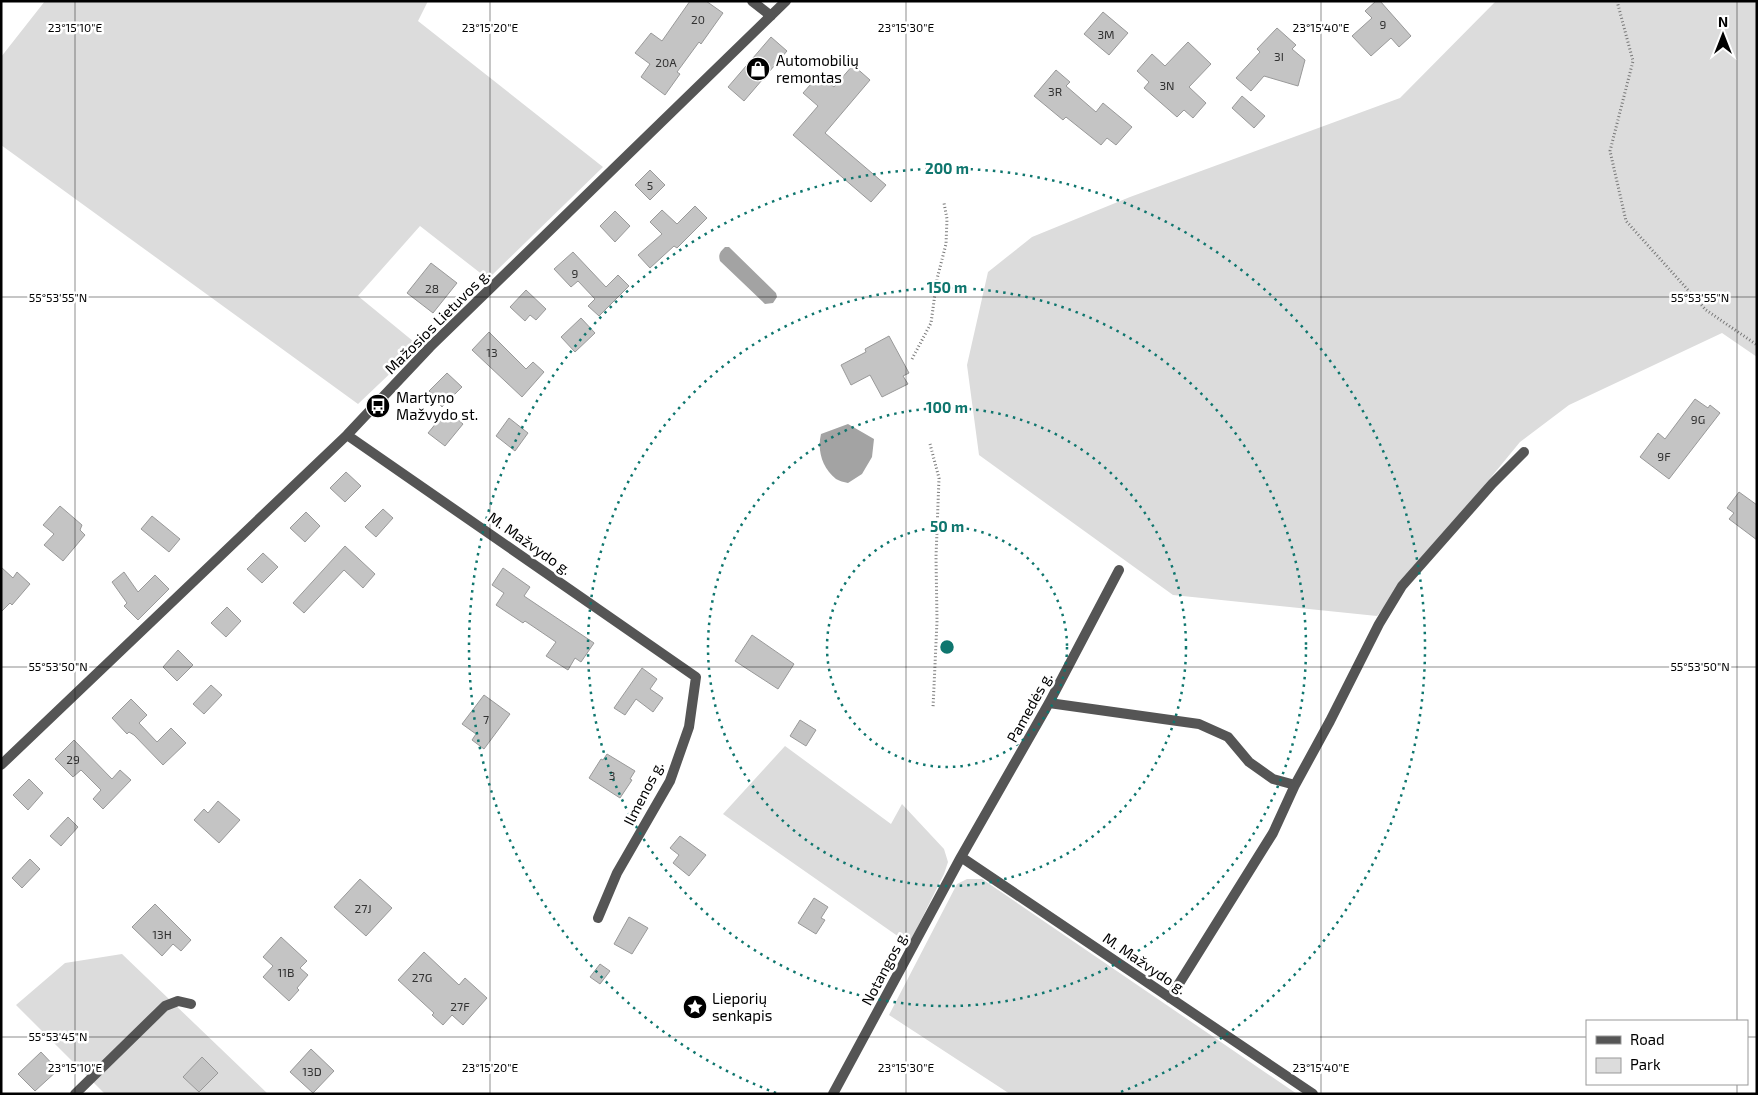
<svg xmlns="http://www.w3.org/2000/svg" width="1758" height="1095" font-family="'Exo 2',sans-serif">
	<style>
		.green { fill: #dcdcdc }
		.water { fill: #a3a3a3 }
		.building { fill: #c4c4c4; stroke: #999 }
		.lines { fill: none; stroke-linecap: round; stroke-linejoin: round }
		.path { stroke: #777; stroke-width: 3; stroke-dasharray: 1 2.5; stroke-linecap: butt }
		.minor { stroke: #555; stroke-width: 10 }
		.ticks { fill: none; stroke: #000; stroke-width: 1; stroke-opacity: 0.45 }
		.ring { fill: none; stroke: #0f766e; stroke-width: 2.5; stroke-dasharray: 2.5 5 }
		.labels { text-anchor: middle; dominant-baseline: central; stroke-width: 5; stroke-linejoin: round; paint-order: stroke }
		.number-label { font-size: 12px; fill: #313131 }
		.poi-label { font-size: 15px; fill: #000; stroke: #fff; text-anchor: start }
		.street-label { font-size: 15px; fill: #000; stroke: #fff }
		.ticks-label { font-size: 12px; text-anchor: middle; fill: #000; stroke: #fff; stroke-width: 5; stroke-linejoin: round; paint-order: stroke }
		.centre { fill: #0f766e; stroke: #fff; stroke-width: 2.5 }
		.ring-label { font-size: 15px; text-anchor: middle; font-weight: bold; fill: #0f766e; stroke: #fff; stroke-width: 5; stroke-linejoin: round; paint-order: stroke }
	</style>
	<rect width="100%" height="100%" fill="#fff"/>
	<!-- green -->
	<path class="green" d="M45,1H428L418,21L603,167L488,279L420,226L358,296L419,346L358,404L1,145V57Z
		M1496,1H1757V357L1722,333L1569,405L1520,442L1377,616L1173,595L979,455L967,365L988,272L1032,237L1130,197L1400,98Z
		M785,746L891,824L902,804L944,849L948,862L944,874L909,944L723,814Z
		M967,879H982L1297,1094H1010L889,1015L957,884Z
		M122,954L268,1094H105L16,1005L65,963Z"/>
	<!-- water -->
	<path class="water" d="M725,247H729L776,293L777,297L773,303L765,304L720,261C718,254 720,252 725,247Z
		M848,424L874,439L872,457L862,474L848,483C844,482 839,481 836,479C822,468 817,450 821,434Z"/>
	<!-- building -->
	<path class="building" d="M690,1H706L723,13L701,44L699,42L677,72L680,74L665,95L641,77L650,64L635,53L651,33L662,41Z
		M1376,1H1380L1411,36L1399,47L1391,38L1371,56L1352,36L1372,18L1365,11Z
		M1103,12L1128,33L1109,55L1084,34Z
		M1277,28L1296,45L1292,49L1305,60L1298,86L1264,76L1251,91L1236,78L1260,52L1257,49Z
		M771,37L787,51L744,101L728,87Z
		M1188,42L1211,64L1189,87L1206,103L1193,118L1184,110L1177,117L1144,88L1149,82L1137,71L1152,54L1165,66Z
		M853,65L870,80L825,133L886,185L871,202L793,135L818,106L803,93L819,75L834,87Z
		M1056,70L1070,82L1066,86L1096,112L1103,103L1132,127L1116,145L1107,138L1101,145L1066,117L1063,120L1034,96Z
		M1242,96L1265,116L1254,128L1232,108Z
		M650,170L665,185L650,200L635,185Z
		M695,206L707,218L677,248L674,246L650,268L638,255L662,234L650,222L662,210L677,224Z
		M615,211L630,226L615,242L600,226Z
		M573,252L606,287L618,275L629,286L599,316L588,306L595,299L578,281L571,287L554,269Z
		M431,263L457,283L433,313L407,293Z
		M526,290L546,309L536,320L530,315L525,321L510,307Z
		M581,318L595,333L575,352L561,337Z
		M489,332L526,369L533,362L544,372L522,397L472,350Z
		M889,336L909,373L903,376L908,384L882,397L870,375L851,385L841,365L866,352L865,349Z
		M447,373L462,387L442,407L432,397L434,395L429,391Z
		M1695,399L1708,408L1710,405L1720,413L1669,479L1640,457L1658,433L1665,439Z
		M447,410L463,424L445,446L428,433Z
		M509,418L528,433L515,451L496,436Z
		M346,472L361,486L345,502L330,488Z
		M1739,492L1757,505V540L1729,519L1734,513L1727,508Z
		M60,506L82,525L80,530L85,535L63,561L44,545L54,534L43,525Z
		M383,509L393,518L376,537L365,527Z
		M306,512L320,526L305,542L290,528Z
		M152,516L180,539L169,552L141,529Z
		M345,546L375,574L363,588L344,570L304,613L293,603Z
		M263,553L278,567L262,583L247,569Z
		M1,567L13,578L17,572L30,584L12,605L10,603L1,612Z
		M503,568L530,587L524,596L594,643L581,662L575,658L568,670L546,656L556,642L525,621L523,623L496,605L504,593L492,585Z
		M124,572L138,592L155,575L169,589L138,620L124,606L127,603L112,582Z
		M227,607L241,621L226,637L211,623Z
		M752,635L794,664L778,689L735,661Z
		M178,650L193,665L177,681L163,667Z
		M642,668L657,679L650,689L663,698L653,712L636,699L625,715L614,708Z
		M211,685L222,695L204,714L193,704Z
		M484,695L510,714L484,749L472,740L476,734L462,724Z
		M131,699L147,715L139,723L157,742L171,728L186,743L163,765L134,735L129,732L127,734L112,718Z
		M800,720L816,730L806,746L790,736Z
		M74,740L112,779L120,770L131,780L103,809L93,799L101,790L81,770L73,777L55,759Z
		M607,754L635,771L630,779L632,780L620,798L589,778L601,759L603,760Z
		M29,779L43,793L28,810L13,795Z
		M218,801L240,820L219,843L194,820L204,809L208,813Z
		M68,817L78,827L61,846L50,836Z
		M680,836L706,855L689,876L673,863L679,855L670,848Z
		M30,859L40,869L22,888L12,878Z
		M360,879L392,908L366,936L334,907Z
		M814,898L828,907L821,918L825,920L816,934L798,923Z
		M155,904L191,940L181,951L173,944L162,956L132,927Z
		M629,917L648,928L632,954L614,944Z
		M281,937L307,961L300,968L308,975L297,988L299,990L289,1001L263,977L273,966L263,957Z
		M424,952L459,985L465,978L487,998L463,1025L452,1015L443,1025L432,1015L434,1013L398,980Z
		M600,964L610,971L600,984L590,977Z
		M311,1049L334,1071L313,1093L290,1072Z
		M41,1052L58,1070L35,1091L18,1074Z
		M202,1057L218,1073L199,1092L183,1077Z"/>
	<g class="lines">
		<!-- path -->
		<path class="path" d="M1617,1L1633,61L1610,151L1626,221L1706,310L1757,345
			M912,359L931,323L937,279L946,244L947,219L944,203
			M930,444L939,478L936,557L937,621L933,708"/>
		<!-- minor -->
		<path class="minor" d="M752,1L771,16
			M347,435L696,677L689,727L670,781L617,873L598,918
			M1049,703L1199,724L1228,737L1249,762L1273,779L1295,785L1330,721L1379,624L1402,586L1492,484L1524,452
			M1,765L347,435L430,347L786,1
			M961,857L1313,1094
			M1170,998L1273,833L1295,785
			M75,1094L165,1006L178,1001L191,1004
			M833,1094L961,857L1049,703L1119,570"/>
	</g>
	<!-- ticks -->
	<path class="ticks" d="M75,1V1094M490,1V1094M906,1V1094M1321,1V1094M1737,1V1021M1,297H1757M1,667H1757M1,1037H1587M1747,1037H1757M1737,1084V1094"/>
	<!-- distance rings -->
	<g class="ring">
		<circle cx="947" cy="647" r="120"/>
		<circle cx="947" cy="647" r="239"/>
		<circle cx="947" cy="647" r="359"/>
		<path d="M776 1093A478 478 0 1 1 1118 1093"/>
	</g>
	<!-- icons -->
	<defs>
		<g id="shop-disc" transform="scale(1.25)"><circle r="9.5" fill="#000" stroke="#fff"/><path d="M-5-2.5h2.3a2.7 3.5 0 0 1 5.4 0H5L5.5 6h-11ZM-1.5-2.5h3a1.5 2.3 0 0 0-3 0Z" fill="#fff"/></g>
		<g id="bus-disc" transform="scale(1.25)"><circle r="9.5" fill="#000" stroke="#fff"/><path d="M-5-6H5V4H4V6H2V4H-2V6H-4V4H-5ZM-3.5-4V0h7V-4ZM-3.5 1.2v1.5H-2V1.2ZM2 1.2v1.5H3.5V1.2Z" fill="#fff"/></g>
		<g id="sight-disc" transform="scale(1.25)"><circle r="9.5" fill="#000" stroke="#fff"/><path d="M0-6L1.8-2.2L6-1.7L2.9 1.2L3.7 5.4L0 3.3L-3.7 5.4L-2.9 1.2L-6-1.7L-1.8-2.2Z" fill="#fff"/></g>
	</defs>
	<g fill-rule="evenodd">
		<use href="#shop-disc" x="758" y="69"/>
		<use href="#bus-disc" x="378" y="406"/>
		<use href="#sight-disc" x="695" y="1007"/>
	</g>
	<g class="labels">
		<!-- number labels -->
		<g class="number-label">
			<text x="698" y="19">20</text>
			<text x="1383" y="24">9</text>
			<text x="1106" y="34">3M</text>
			<text x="1279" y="56">3I</text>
			<text x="666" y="62">20A</text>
			<text x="1167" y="85">3N</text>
			<text x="1055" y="91">3R</text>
			<text x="650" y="185">5</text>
			<text x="575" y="273">9</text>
			<text x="432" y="288">28</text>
			<text x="492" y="352">13</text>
			<text x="1698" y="419">9G</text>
			<text x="1664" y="456">9F</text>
			<text x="486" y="719">7</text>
			<text x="73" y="759">29</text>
			<text x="612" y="775">3</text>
			<text x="363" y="908">27J</text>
			<text x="162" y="934">13H</text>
			<text x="286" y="972">11B</text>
			<text x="422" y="977">27G</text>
			<text x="460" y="1006">27F</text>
			<text x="312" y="1071">13D</text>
		</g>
		<!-- poi labels -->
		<g class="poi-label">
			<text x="776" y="60">Automobilių<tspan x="776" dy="17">remontas</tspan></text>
			<text x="396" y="397">Martyno<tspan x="396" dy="17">Mažvydo st.</tspan></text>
			<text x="712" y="998">Lieporių<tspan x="712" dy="17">senkapis</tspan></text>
		</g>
		<!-- street labels -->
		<g class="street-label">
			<text transform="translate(437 321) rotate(-45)">Mažosios Lietuvos g.</text>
			<text transform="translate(530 543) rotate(35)">M. Mažvydo g.</text>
			<text transform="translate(1029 707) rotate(-61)">Pamedės g.</text>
			<text transform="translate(643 793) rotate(-63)">Ilmenos g.</text>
			<text transform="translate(1145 963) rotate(34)">M. Mažvydo g.</text>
			<text transform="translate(884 968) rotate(-62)">Notangos g.</text>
		</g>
	</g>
	<g class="ticks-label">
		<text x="75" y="32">23°15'10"E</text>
		<text x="490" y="32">23°15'20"E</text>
		<text x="906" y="32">23°15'30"E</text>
		<text x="1321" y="32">23°15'40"E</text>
		<text x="58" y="302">55°53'55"N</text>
		<text x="1700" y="302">55°53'55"N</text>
		<text x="58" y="671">55°53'50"N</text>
		<text x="1700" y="671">55°53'50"N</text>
		<text x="58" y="1041">55°53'45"N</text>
		<text x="75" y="1072">23°15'10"E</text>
		<text x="490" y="1072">23°15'20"E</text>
		<text x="906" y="1072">23°15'30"E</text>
		<text x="1321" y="1072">23°15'40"E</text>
	</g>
	<circle cx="947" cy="647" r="8" class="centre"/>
	<g class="ring-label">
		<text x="947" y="174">200 m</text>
		<text x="947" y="293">150 m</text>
		<text x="947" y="413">100 m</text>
		<text x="947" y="532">50 m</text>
	</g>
	<!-- border -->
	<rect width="1758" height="1095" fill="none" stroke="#000000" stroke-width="5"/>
	<!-- legend -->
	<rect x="1586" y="1020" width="162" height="65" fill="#ffffff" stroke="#999999"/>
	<rect x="1596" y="1036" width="25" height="8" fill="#555555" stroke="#999999"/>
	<text x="1630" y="1045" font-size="15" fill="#000000">Road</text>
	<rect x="1596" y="1058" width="25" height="15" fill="#dcdcdc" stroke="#999999"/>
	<text x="1630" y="1070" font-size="15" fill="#000000">Park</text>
	<!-- north arrow -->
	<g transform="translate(1723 35)" stroke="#ffffff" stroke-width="4" paint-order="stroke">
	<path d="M0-4L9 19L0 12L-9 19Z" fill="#000000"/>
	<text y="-8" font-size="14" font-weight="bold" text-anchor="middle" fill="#000000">N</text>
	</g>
</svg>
